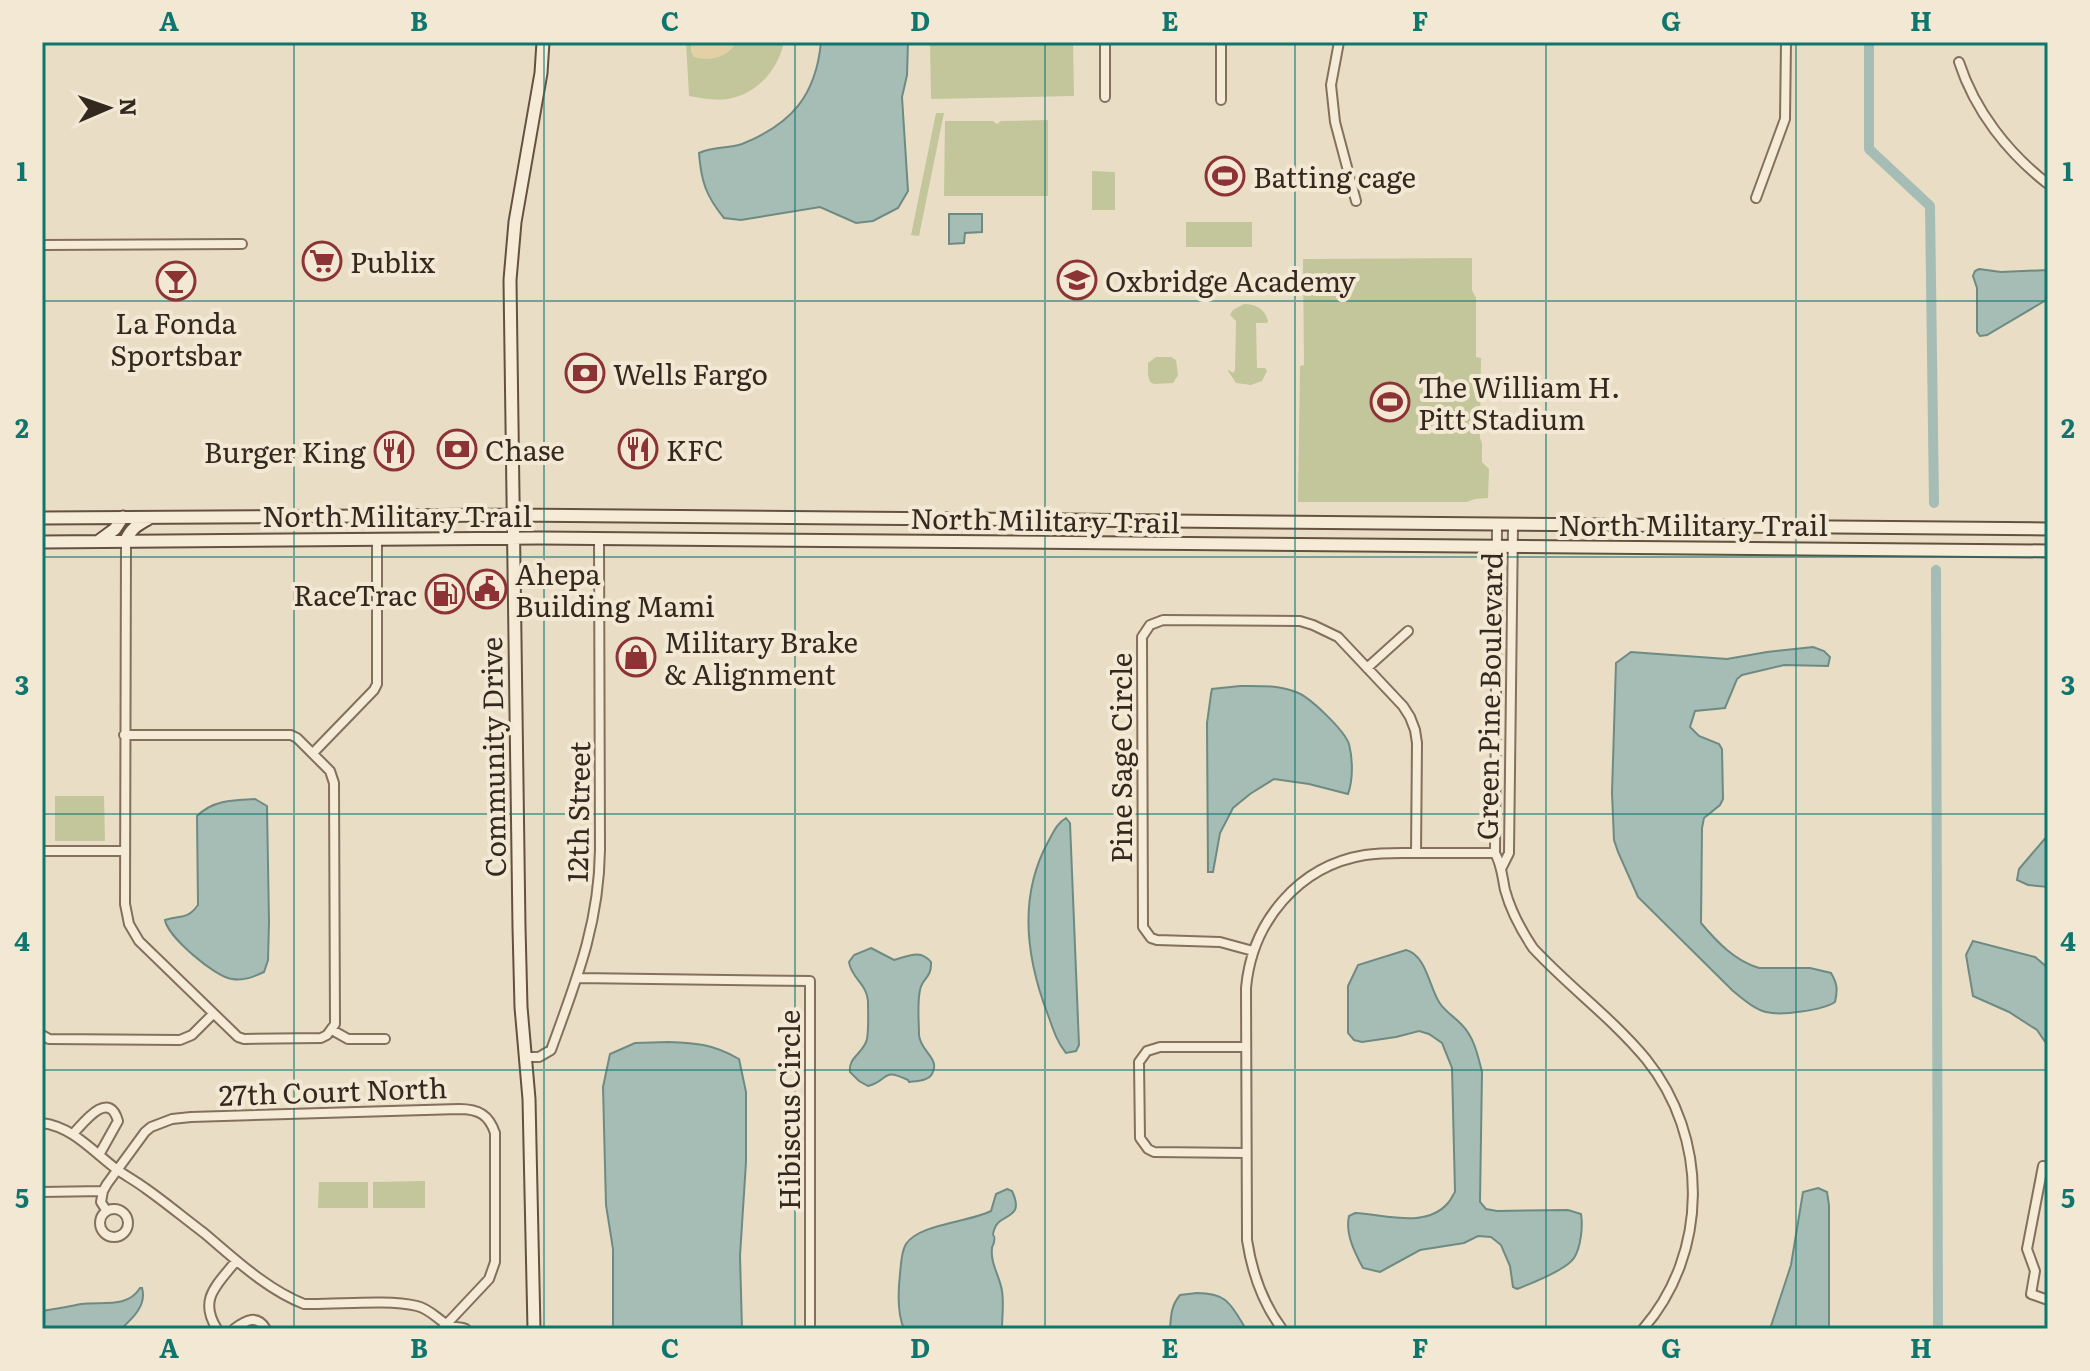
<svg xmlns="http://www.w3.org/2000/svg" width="2090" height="1371" font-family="Literata,serif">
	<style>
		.green { fill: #c3c69a }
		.sand { fill: #e3d0a5 }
		.water { fill: #a6bdb6; stroke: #6e8b83; stroke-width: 2 }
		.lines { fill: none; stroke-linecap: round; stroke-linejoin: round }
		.canal { stroke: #a6bdb6; stroke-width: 10 }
		.street-casing { stroke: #83705d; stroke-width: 12 }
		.secondary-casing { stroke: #645140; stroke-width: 15 }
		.street { stroke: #f5ebd7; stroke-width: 8 }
		.secondary { stroke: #f5ebd7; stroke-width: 11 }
		.grid { fill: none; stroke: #0f766e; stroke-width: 2; stroke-opacity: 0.55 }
		.labels { text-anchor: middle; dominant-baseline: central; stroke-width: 8; stroke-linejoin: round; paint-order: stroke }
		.poi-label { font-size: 28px; fill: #34291f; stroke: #f2e8d4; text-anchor: start }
		.street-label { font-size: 28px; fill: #34291f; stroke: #f2e8d4 }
		.neatline { fill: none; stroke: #0f766e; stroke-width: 3 }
		.grid-label { font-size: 26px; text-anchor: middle; font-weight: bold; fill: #0f766e }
	</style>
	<rect width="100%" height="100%" fill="#e9dec5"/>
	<!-- green -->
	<path class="green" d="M686,42H784C778,70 757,94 728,99C714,101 702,98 689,96Z
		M930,42H1073L1074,96L931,99Z
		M936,113H944L919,236L911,235Z
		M1048,120V196H944L945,121H993L997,124L1001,121Z
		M1211,168L1240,169V183H1210Z
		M1092,171L1115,172V210H1092Z
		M1186,222H1252V247H1186Z
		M1472,258V290L1476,298V357L1481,358L1480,438L1482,443V462L1489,469L1488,498L1475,499L1467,502H1298L1300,366L1304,365L1303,259Z
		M1244,304C1256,304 1265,309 1268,321L1267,323H1256L1257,368H1265L1267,371L1262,381L1251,385L1236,383L1228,371L1229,370L1233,373L1235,370L1236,321L1230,315L1233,310Z
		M1156,357H1171L1176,360L1178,375L1173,383L1154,384L1150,382L1148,375V363Z
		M55,796H104L105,841H55Z
		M425,1181V1208H373V1182Z
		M319,1182H368V1208H318Z"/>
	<!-- sand -->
	<path class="sand" d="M691,42H737C727,57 712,62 694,57L691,52Z"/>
	<!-- water -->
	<path class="water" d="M821,42H908L907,75L902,97L908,191L898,208L873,221L856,223L820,207L741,220L724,218C706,196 701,181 699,153C713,146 728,149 742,144C792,124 816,95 821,42Z
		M949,214H982V232L965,233L964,243L949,244Z
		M1979,269L2001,272L2048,270V299L1987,335L1980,336L1977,332V288L1973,276L1975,271Z
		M1813,647L1824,651L1830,657L1828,666L1784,665L1742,675L1737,679L1725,708L1695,711L1690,727L1699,736L1719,744L1722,749L1723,799L1720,805L1704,818L1702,828L1701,923C1717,942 1735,961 1759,968H1810L1831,973C1837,983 1838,989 1835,1002C1823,1010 1781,1016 1766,1012C1754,1009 1743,999 1733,991L1638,897L1618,852L1614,840L1612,793L1616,663L1631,652L1727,659L1767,652Z
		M1240,686C1259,686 1277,685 1296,692C1310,697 1344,730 1349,744C1353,760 1353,780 1348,794L1309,784L1274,779L1250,794L1233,808L1220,833L1213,872H1208L1207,723L1211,694L1212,689Z
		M255,799L267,806L269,922L268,960L264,972C253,977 244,981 232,979C215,977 168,937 165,920C181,915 187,920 198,905L197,816C213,800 233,800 255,799Z
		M1066,818L1070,823L1079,1045L1076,1051L1066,1053C1057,1042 1053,1029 1048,1015C1026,958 1018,897 1048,842C1053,833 1057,823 1066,818Z
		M2048,835V887L2028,885L2017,880L2019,869Z
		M1973,941L2035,957L2048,968V1046L2037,1030L2009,1012L1973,996L1966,955Z
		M871,948L894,960C907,957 920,948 931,962C932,978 922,978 920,990C917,1004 919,1021 919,1035C920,1051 941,1059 932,1074C928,1081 917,1081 909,1082L908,1080C881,1067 890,1080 868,1086L859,1081L850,1072C848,1057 864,1053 867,1039C869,1027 868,1013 868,1001C867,984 851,978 849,962L854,955Z
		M1406,950C1426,955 1429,986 1439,1002C1445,1012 1455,1017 1462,1025C1474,1037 1478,1056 1482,1072L1480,1202L1486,1209L1497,1211L1568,1210L1581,1214C1583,1226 1581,1247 1574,1258C1566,1270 1530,1284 1517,1289L1513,1287L1510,1266L1501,1245L1491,1237L1478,1236L1464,1243L1420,1250L1380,1272L1363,1268C1355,1253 1345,1234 1349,1216L1355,1213C1384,1214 1426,1229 1448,1203C1451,1200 1452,1196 1455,1192L1452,1068L1442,1043L1429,1034L1419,1031L1396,1037L1362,1042L1354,1040L1348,1033V986L1358,965Z
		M668,1042C697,1043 713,1044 739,1059L746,1092V1162L740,1256L742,1329H613V1249L606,1205L603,1087L610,1054L635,1043Z
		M1818,1188L1827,1192L1829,1205V1329H1770L1791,1265L1803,1192Z
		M1007,1189L1012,1191C1026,1221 999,1212 994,1230C991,1241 996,1231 994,1242C994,1244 992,1246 992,1248C990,1263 1000,1277 1002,1291C1004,1303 1002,1317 1002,1329H904C897,1313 898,1292 900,1274C901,1265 901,1252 906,1244C919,1224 970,1222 991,1211L996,1194Z
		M140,1288H142C147,1305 133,1318 121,1329H42V1311C55,1309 68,1307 81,1304C102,1301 127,1309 140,1288Z
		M1197,1293C1228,1293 1231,1305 1246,1329H1170C1171,1315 1171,1306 1180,1295Z"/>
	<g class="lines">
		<!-- canal -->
		<path class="canal" d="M1869,42V149L1930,206L1934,503
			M1936,570L1938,1329"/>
		<!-- street casing -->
		<g class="street-casing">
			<path id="street" d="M1105,42V97
				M1221,42V100
				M1339,42L1331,85L1335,122L1356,201
				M1959,62C1975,111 2008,153 2048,184
				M1756,198L1785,119L1786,42
				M42,245L242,244
				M1497,525L1495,853C1502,866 1502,876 1505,890C1511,912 1521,930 1533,948C1569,987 1612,1018 1646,1059C1709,1137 1709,1253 1643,1329
				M1367,668L1408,631
				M124,735H291L297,738L330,771L334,783L335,1024L327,1035L321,1038L244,1039L238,1037L139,941L129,924L125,904L126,540
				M313,753L374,690L377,684V539
				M42,851H124
				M1502,867L1509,853L1513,525
				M1253,951L1220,942L1157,940L1151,938L1143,927L1142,637L1150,625L1163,620L1300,621L1313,625L1338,637L1403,706L1410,717L1415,730L1417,743L1416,853
				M577,978L810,981V1329
				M332,1030L348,1039H385
				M42,1035L49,1039L180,1040L192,1035L213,1014
				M1246,1047H1160L1147,1051L1139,1062L1140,1138L1148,1149L1154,1152L1246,1153
				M526,1057H539L551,1050C576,981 599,925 600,850L599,539
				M42,1123C74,1127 94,1153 119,1171C128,1177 137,1182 145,1188C165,1202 184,1218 204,1233C235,1259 266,1289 304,1304C337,1305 386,1299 417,1306C430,1309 437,1319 448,1325C454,1328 460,1326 466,1329
				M73,1134C84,1122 109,1089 118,1121L99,1155
				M2043,1166L2027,1249L2035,1271L2031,1294L2048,1300
				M42,1192L103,1191
				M100 1223a14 14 0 1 1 28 0a14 14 0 1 1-28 0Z
				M106,1210L101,1202L103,1191L107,1184L145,1132L151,1127L172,1119L191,1117L459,1109C479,1109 489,1115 495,1133V1262L489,1279L442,1329
				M217,1329C198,1299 217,1285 236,1261
				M234,1329C246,1320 257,1314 266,1329
				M1282,1329C1262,1302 1252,1273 1247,1240L1246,988C1252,922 1298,866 1365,855C1383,852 1402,853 1421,853C1445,853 1470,853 1495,853"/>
		</g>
		<!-- secondary casing -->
		<g class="secondary-casing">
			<path id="secondary" d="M42,518L514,515L2048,529
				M100,540L115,529L123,517
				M126,540C131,528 138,525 148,519
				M42,542L540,538L2048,551
				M534,1329L529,1099L521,1007L519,927L510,280L515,222L541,73L543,42"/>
		</g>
		<!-- street -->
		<use href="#street" class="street"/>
		<!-- secondary -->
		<use href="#secondary" class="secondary"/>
	</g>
	<!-- grid -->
	<path class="grid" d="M294,42V1329M544,42V1329M795,42V1329M1045,42V1329M1295,42V1329M1546,42V1329M1796,42V1329M42,301H2048M42,557H2048M42,814H2048M42,1070H2048"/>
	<!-- icons -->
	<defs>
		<g id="stadium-ring" transform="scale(2)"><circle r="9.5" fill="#f2e8d4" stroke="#8c3336" stroke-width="1.5"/><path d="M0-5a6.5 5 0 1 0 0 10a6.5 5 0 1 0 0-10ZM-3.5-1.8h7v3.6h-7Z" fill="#8c3336"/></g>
		<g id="supermarket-ring" transform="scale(2)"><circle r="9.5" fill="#f2e8d4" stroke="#8c3336" stroke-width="1.5"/><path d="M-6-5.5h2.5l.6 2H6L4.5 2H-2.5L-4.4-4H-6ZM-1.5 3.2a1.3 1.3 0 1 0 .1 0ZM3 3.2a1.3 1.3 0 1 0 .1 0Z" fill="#8c3336"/></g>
		<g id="school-ring" transform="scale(2)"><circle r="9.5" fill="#f2e8d4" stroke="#8c3336" stroke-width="1.5"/><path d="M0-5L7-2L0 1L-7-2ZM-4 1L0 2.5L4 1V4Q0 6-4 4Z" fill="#8c3336"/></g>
		<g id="bar-ring" transform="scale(2)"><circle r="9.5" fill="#f2e8d4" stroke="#8c3336" stroke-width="1.5"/><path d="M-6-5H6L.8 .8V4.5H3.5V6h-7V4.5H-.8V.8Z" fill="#8c3336"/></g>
		<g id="bank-ring" transform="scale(2)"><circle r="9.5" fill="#f2e8d4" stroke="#8c3336" stroke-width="1.5"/><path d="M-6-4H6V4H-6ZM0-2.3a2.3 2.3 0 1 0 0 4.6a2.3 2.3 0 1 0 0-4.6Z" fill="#8c3336"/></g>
		<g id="restaurant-ring" transform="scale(2)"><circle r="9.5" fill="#f2e8d4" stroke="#8c3336" stroke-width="1.5"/><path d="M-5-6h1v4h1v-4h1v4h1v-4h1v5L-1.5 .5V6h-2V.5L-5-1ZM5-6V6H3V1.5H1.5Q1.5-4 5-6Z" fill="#8c3336"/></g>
		<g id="civic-ring" transform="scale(2)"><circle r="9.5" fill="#f2e8d4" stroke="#8c3336" stroke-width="1.5"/><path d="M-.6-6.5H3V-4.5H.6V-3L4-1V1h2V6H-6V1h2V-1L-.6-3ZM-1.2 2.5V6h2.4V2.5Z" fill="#8c3336"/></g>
		<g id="fuel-ring" transform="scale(2)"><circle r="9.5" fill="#f2e8d4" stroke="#8c3336" stroke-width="1.5"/><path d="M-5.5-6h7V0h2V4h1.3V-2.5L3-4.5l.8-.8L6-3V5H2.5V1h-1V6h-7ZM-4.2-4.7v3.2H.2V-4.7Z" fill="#8c3336"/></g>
		<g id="shop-ring" transform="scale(2)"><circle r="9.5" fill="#f2e8d4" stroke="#8c3336" stroke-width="1.5"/><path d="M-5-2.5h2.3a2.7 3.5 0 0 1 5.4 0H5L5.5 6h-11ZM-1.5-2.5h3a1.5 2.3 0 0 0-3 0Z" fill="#8c3336"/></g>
	</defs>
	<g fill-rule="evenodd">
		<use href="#stadium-ring" x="1225" y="176"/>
		<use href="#supermarket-ring" x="322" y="261"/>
		<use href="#school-ring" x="1077" y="280"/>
		<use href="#bar-ring" x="176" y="281"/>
		<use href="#bank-ring" x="585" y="373"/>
		<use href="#stadium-ring" x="1390" y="402"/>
		<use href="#bank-ring" x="457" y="449"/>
		<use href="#restaurant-ring" x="638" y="449"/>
		<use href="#restaurant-ring" x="394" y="451"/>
		<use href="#civic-ring" x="487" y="589"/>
		<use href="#fuel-ring" x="445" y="594"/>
		<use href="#shop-ring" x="636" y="657"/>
	</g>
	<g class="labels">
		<!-- poi labels -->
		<g class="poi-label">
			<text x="1253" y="176">Batting cage</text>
			<text x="350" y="261">Publix</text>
			<text x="1105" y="280">Oxbridge Academy</text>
			<text x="176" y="322" text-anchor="middle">La Fonda<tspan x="176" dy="32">Sportsbar</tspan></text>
			<text x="613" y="373">Wells Fargo</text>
			<text x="1418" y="386">The William H.<tspan x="1418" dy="32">Pitt Stadium</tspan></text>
			<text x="485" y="449">Chase</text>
			<text x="666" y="449">KFC</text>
			<text x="366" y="451" text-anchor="end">Burger King</text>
			<text x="515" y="573">Ahepa<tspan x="515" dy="32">Building Mami</tspan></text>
			<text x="417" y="594" text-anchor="end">RaceTrac</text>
			<text x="664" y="641">Military Brake<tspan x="664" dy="32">&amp; Alignment</tspan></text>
		</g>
		<!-- street labels -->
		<g class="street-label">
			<text x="397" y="515">North Military Trail</text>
			<text transform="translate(1045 519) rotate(1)">North Military Trail</text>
			<text x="1693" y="524">North Military Trail</text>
			<text transform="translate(1488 696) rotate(-89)">Green Pine Boulevard</text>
			<text transform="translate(492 757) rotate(-91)">Community Drive</text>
			<text transform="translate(1120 758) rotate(-90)">Pine Sage Circle</text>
			<text transform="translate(577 812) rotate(-89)">12th Street</text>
			<text transform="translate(333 1090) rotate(-2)">27th Court North</text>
			<text transform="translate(788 1110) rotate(-90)">Hibiscus Circle</text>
		</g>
	</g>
	<!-- border -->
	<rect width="2090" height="1371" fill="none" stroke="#f2e8d4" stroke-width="88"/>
	<!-- north arrow -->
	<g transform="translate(108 108) rotate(88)" stroke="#f2e8d4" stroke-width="6" paint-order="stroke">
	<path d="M0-6L14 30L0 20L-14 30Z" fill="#34291f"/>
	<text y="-12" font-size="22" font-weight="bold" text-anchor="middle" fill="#34291f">N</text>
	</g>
	<rect x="44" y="44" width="2002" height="1283" class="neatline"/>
	<g class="grid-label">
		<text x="169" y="31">A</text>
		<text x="419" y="31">B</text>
		<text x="670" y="31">C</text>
		<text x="920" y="31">D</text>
		<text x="1170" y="31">E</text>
		<text x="1420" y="31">F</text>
		<text x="1671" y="31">G</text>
		<text x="1921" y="31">H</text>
		<text x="22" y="181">1</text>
		<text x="2068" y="181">1</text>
		<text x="22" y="438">2</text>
		<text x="2068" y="438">2</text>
		<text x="22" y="695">3</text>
		<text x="2068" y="695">3</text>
		<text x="22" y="951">4</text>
		<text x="2068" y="951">4</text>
		<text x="22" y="1208">5</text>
		<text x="2068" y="1208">5</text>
		<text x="169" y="1358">A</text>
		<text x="419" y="1358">B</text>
		<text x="670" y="1358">C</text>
		<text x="920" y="1358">D</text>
		<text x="1170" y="1358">E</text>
		<text x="1420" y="1358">F</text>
		<text x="1671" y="1358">G</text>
		<text x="1921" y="1358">H</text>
	</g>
</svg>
